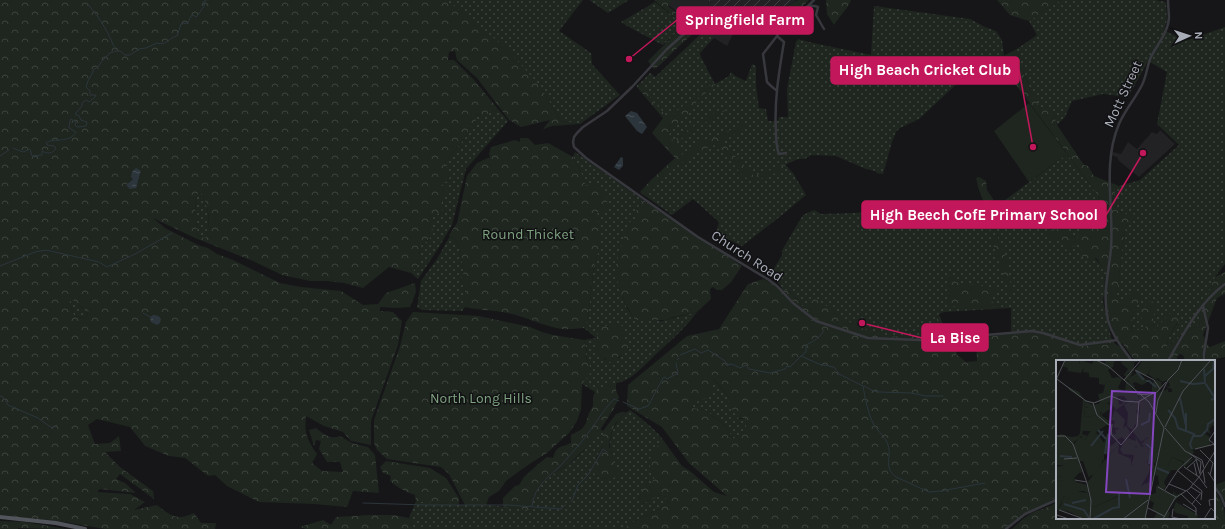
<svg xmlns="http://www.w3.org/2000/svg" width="1225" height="529" font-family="Karla,sans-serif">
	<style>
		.built { fill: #222225 }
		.industrial { fill: url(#industrial-furrows) }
		.green { fill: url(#green-dots); fill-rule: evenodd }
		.forest { fill: url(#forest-crowns); fill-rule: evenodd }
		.pitch { fill: #1e261f }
		.water { fill: url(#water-ripples) }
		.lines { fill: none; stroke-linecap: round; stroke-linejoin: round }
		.stream { stroke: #2c353c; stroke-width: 1 }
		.street { stroke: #37383d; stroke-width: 2.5 }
		.primary { stroke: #53555c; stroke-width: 4 }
		.labels { text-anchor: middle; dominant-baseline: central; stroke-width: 3; stroke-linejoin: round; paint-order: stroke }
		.street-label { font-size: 14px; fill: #a8adb8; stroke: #111113 }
		.park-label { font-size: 14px; fill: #7fa381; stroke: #111113 }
		.inset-river { fill: none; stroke: #2c353c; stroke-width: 2 }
		.inset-road { fill: none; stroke: #505258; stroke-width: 1 }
		.view { fill: #8446be; fill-opacity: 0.15; stroke: #8446be; stroke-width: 2 }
		.inset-edge { fill: none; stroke: #a8adb8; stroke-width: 2 }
		.leader { fill: none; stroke: #c2185b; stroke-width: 1.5 }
		.callout-dot { fill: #c2185b; stroke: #111113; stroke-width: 1.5 }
		.callout { fill: #c2185b; stroke: #c2185b; stroke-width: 1.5 }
		.callout-label { font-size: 15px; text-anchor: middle; font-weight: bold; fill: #fff }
	</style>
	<defs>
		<pattern id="industrial-furrows" width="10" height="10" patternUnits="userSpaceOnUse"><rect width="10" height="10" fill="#222225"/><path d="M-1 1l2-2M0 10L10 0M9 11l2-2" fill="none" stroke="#3f3f43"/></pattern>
		<pattern id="green-dots" width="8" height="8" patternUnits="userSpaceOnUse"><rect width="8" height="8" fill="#1e261f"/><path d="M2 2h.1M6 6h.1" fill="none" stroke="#3c433d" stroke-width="1.8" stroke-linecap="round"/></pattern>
		<pattern id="forest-crowns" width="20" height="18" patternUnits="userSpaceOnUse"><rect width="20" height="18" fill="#1e261f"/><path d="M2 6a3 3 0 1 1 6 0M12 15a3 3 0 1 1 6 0" fill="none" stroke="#3c433d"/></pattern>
		<pattern id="water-ripples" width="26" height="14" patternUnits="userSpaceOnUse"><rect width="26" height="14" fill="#2c353c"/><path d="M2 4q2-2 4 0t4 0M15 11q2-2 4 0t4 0" fill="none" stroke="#485056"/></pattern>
	</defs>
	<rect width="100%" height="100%" fill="#161618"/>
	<!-- built -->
	<path class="built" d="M662,0H709L708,12L691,23Z
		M719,15L732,16L745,20L737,26L727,46L714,38L700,53L690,44L701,34L695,27L712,16Z
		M1160,130L1175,144L1139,177L1119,161L1117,157L1111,155L1112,152L1121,154L1128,142L1137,149L1152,132L1156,134L1158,133Z"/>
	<!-- industrial -->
	<path class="industrial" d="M709,0H795L796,1L781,9L782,16L774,21H769L728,9L708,12Z"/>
	<!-- green -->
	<path class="green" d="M442,0H583L559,31L591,53L592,64L620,95L580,124L561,121L540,86Z
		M589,0H629L608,13Z
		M1061,0H1155L1166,2L1167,20L1164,30L1185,41L1225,27V264L1215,277L1199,325L1181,335L1167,348L1168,338L1179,321L1154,331L1153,317L1146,329L1131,332L1133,314L1140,296L1119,305L1117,294L1124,234L1127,224L1133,214H1125L1114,209V194L1119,186L1140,180L1179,145L1157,124L1167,72L1148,61L1128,97L1103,94L1072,101L1065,117L1057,125L1054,115L1039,107L1035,100L1021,66L1017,49L1037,35L1029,21Z
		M655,2L684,25L663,45L627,26L621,22Z
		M874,6L970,19L985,27L996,31L1002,40L1004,55L997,59L989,60L963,78L919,119L900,128L896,132L892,142L883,174L877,173L875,171L866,169L836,156L811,155L805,159H798L785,165L793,173L806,195L777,219L742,246L725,238L716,232L719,222L693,199L672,215L641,193L667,168L681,157L656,130L669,119L638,85L650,73L655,77L701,34L695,27L705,21L708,24L704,27L714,37L700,53L701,57L715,84L729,76L731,72L735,76L746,81L752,64L756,66V85L759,108L766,109L768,121H778L779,117H788L787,89L796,42L798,39L813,43L871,55Z
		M498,109L508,121L466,169L452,225L436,252L418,279L411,273L417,266L421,245L429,240L431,219L443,209V194L440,182L445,162L465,138L470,127L473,115L488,114Z
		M575,152L643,200L635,212V219L622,295L627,308L635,320L652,319L661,321L697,312C685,329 669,342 654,356C647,363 639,371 631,377C620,385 605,383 595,392L582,384C591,372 591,368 585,354L587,352L584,340L596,338L584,328L588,318L594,266L600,246L590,185L586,187L580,170L573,157ZM600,325L621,329C625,340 625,348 619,358L605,360L597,350Z
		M1067,154L1100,198L1096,201L1099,221L1078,238L1069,237L1061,239L1080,243L1101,265L1104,272V294L1103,302L1111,337L1115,344L1077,346L1011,335V308L944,312L939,314L934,326L950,337L893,339L851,333L803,307L792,293L783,289L777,281L770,276L783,253L781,252L803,215L814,210L821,214L854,213L878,211L935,216L968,217L1001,203Z
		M198,193L202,194C209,208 210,221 207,237L205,238L199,236L197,233L195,202Z
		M450,236L455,240L458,245L464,271L461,280L465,291V307L462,311L424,310L417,308L421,281L437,259Z
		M73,299L81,307L87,309L88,313L87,317L83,318L74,316L69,302Z
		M713,378L729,398L739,419L746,418L747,432L733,439L726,426L705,410L692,409L694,403Z
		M630,410C640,417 660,433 666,444H659L655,476L650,489L646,483L639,498L642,504L663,494L669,503L626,526L619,529H413V527L409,518L416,501L459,505H486L529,509C532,499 537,487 545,480C552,474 561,470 569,464C582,454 591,443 600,429L603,431V441L601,450L596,458L597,476L605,479L619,475C617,471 609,448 610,445C610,431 618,417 630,410Z"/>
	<!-- forest -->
	<path class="forest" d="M0,0H442L453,5L506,48L540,86L561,121L580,124L552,126L543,129L550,120L521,127L509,120L477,78L457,60L455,51L449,52L448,60H454L474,80L498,109L488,114L473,115L477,123L470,127L465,138L445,162L451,176L446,182L440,183L448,189L443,194V210L431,219C433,234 435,236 421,245L417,266L411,273L389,267L363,288L344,283L327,281H310L282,275L253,261L195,238L153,218L165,228L198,245L208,248L217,254L233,260L280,283L301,287L341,291L363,305L378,304L386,293L415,283L416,292L410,307L395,308L380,307V311L393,312L402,321L398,345L371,421V445L351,441L343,432L324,426L306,416C304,433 307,440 317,454L312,463L322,471L343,472L340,462H327L319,449L321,441L316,440L314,446L309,430L316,428C324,434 330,440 340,436L352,443L368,447L375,455L379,493L353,491L347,507L315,504L259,502L227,486L215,475L208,476L185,458L169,456L145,446L130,427L97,419L88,425L95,444L110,443L119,436L121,451L105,452L120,467L153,491L154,499L120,474L116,479L125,483L136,493L100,489L97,492L130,494L145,502L134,510L157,505C171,516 177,521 194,513L201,523H216L215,529H105L64,522L0,515ZM141,171L138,182L126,185ZM198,193L202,194C209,208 210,221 207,236L205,238L199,236L197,233L195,202ZM73,300L81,307L87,309L88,313L87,317L83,318L74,316L69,302Z
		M654,0H672L668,6L688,22L708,12L728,9L769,21H774L782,16L781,10L798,0H809L783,26H766L732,16L719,15L712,16L695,27L697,30L676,49L659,66L654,69L648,61L684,25Z
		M826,0H851C849,7 838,18 834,25L827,14Z
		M997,0H1061L1029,21L1010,15Z
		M1017,49L1025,77L1039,107L1049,110L1054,115L1057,125L1084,165L1088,166L1094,176L1119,186L1114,194V209L1125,214H1133L1138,217L1127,224L1124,234L1117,294L1119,304L1134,287L1141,296L1133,314L1131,332L1146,328L1139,312L1150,301L1159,304L1153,317L1154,330L1170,313L1179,320L1168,338L1167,348L1181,335L1167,361H1135L1122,343L1121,344C1111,329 1107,314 1105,297C1102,280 1109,273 1096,258L1083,260L1080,243L1066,250L1061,239L1053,240L1044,231L1067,228L1069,237L1078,238L1080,225L1099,221L1096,201L1100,198L997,59Z
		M639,84L668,118L706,87L715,84L717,86L698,98L693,110L674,126L669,135L683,155L688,150L696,147L701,141L712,139L743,124L745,128L722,142L754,176L785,165L788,168L753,182L742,175L731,161L714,145L696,154L672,169L645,196L640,192L651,180L675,158L652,133L663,118L636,86Z
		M724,107L726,110L696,128L678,141L676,138Z
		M520,138H528L535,145L548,143L573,157L580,170L586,186L595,184L600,185C606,191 608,198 607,207L601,212H597L601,235L600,246L594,266L588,318L584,328C577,328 569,330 562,329C541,326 523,315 502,312C490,310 477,310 465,307V291L461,280L464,271L458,245L455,240L449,235L457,223L467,176L477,163L490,157L489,154L491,147L515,140L520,142Z
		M979,177L986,181L987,190L993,199L994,210L993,229L984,231L978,216L986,208L979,190L976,178Z
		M643,200L742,266L731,282L722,290H717L713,287L710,289L711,299L697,312L670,318L666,320H635C625,305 617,286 615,268L628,223L635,219V212Z
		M997,235L1007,261L1013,299L1005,281L991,238Z
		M1225,272V294L1217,298L1203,335L1206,340L1203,361H1185L1183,355L1180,354L1177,356V361H1169L1186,332L1199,325L1202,308L1215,277Z
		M948,274L955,282L996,288L990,301L1003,306L978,308L948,306Z
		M763,279L792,293L803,307L815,299L833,310L857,327L884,335L888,337L916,335L952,338L934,326L939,314L944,327H954L961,338L956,354L966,362L977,361L976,338L1037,330L1077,346L1115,344C1123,347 1127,354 1131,361H1057V496L1046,504L1031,511L1007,529H619L626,526L669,503L663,494L642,504L639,498L645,482L650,488L655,476L648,462L659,444H666L682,466L690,471L714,492L727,496L689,463L662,427L627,406L628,385L687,336L719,329L748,284ZM714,379L729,398L728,403L738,418H746V432L733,439L726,426L705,410L692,408L694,403L709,397Z
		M413,312L479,316L530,327L542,332L553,335L584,340L587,353L585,355L592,371L582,384L581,409L577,421L569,433L547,453L531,463L518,472L506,481L499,491L489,497L486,505H465L449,474L441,467L387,459L377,450L374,443V420L400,346L406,322Z
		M600,325L609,327L614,325L623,326L621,330C624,336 625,342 629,348C622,352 619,358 612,363C592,354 595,342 600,325Z
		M1225,341V357L1214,359V361H1206L1205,349L1207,344L1210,347Z
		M616,383V390L619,398L613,410L592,442L569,464L544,480L533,497L529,510L503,507V498L515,486L519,485L524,477L536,466L547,457L553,458C557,445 560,448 571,443V435L582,429L586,423L589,413L593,406V397L595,392L599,388L605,386Z
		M622,412H626L615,424L611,434L609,446L619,475C609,482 596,479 591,469L601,450L603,441V431L616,414Z
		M386,461L430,468L446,478L459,498V505L416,501L415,495C405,492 397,487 390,481L391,476L383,473L380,467Z
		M1225,481V501L1215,485Z
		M1214,489C1225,506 1225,508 1225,529H1012C1018,524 1024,517 1032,513C1040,509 1050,508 1057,501V518H1214Z
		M370,515H394L409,518L413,527V529H306L300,527L323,520L331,525L336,517Z
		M0,521L25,522L66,529L18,528V529H0Z"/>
	<!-- pitch -->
	<path class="pitch" d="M1029,103L1067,154L1029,182L994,131Z"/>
	<!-- water -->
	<path class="water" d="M631,111L637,113L647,127L642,134L637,131L625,116Z
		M621,157L623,158V166L619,170L614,167Z
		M136,168L141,171L136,188L130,189L126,185L133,179L131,177L132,172Z
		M153,315C157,315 159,316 161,319L160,323L157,325L151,322L150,317Z"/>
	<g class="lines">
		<!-- stream -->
		<path class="stream" d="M87,3C94,12 101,20 106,30C110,36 112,44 116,50
			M98,67L102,61L110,53L117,51H120L125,55H130L139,49L146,48L157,43C167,46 168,38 177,36L181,24L188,23L191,16L193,15L196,17C200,14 201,9 205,5L203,4V2L207,0
			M13,148L23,152L30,149L32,156L42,155V151C47,154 53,154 56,148L54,146L47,145L46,143C55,137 69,144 76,132L69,128L70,121L71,119L76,122L75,125L77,127L86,126L87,122L81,120L79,116L75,114L82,106V103L86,100L89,102L95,97L96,95H90V91L86,87L88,81L93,72V70L96,68
			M0,156L9,150
			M0,266L35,252L46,250L99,262L107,267L135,254L172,233
			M143,313L150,317
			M680,355L695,349L701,353L708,350L725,361L726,365L732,364L740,368L746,365L749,369L770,373
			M801,356L806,352V345C814,341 820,338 824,330
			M677,360L679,358
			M837,371L839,374L863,386C865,398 868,414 874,425C878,431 886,438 888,445C892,458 883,467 896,477L929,492L941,491L985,483
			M770,373L785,369L787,366L790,367L801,356L819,364L834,367L836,370
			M864,386L873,391L880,392L911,393L926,396H943
			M0,396L3,397L8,405L38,418L52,428L57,425
			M623,402L639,409L648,406L663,378L665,377L667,379L678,373L676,363
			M571,502L572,501L578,485L588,475L603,449L607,452
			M363,503L425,505H508L561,509L565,505
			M532,506C534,486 549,477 562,464C567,458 573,452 578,446C591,431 600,414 614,399L619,401"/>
		<!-- street -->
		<path class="street" d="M814,0L808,6L781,21L776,23H766L746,17L725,12L711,15L694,25L667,49L632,87L607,111L583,127L577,133L574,137L573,142L574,147L586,158L698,237L769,280L777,286L793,303L816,321L868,338L920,340L944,344L974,336L1032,331L1043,333L1080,345L1117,340
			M808,6H815L818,7L816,15L824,29
			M776,23L779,32L777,36L784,42C779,72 774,101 776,132C776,139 776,147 779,154L786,153
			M776,90L771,86L767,82L763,54L777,36
			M1203,306L1208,328L1204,353V361
			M1132,361C1123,348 1112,336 1108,320C1102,293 1109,273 1111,248C1114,206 1102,164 1119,124C1125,110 1135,99 1142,85C1146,77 1147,68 1150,59C1156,46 1168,33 1169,18C1169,12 1168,6 1168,0
			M1168,361C1184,333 1199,303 1225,284
			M1214,486L1221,496L1225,506
			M1006,529L1025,514L1054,501L1057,498"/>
		<!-- primary -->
		<path class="primary" d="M0,517L56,523L85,529"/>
	</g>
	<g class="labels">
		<!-- street labels -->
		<g class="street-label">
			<text transform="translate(1123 94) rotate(-65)">Mott Street</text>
			<text transform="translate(747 256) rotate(33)">Church Road</text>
		</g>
		<!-- park labels -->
		<g class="park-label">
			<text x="528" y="234">Round Thicket</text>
			<text x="481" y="398">North Long Hills</text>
		</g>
	</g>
	<!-- overview -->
	<g transform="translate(1056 360)">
		<rect width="159" height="159" fill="#161618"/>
		<path d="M9,0H23V5L24,0L36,4L38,0L49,3L50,0H59L57,7L52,10L56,18L62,17L66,19L62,28L69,31L71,24L82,35L83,40L72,41L68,36H61L64,47L59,48L53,42L46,46L44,55L29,57L28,48H33L28,46L29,42L38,45L44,43L42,34L47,33L49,25L43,24V18L33,17V13L27,12L28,7L25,13L11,11L12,8L6,6ZM66,0H85L78,3V11L72,13L71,17L68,15L72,9L65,3ZM87,0H95L98,4L90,16L79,10ZM81,13L90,19V23L86,25L79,22L75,25L71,19ZM73,42L75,46L77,42H84L82,50H80L82,60L76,70L71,66L72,53L68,45ZM59,50L69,60L67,68L70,66L74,72L71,78L80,81L79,76L85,86H66L69,80L66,77L60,80L56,74H60L59,70L64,69L57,67L59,61L55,60ZM35,58L40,62L36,64L37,65L48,59L52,64L40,72L48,83L51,78L55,86L61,81L63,85L52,96L49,93L47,95L46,103L38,116L35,115L33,118L27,101H23L17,86L23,77L29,80L35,70L29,68V62ZM0,76H7L16,83L25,111L18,118L22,124L1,120L5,116L0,118V107L9,105H0ZM90,79H95L102,93L99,104L94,100L95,91L87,82ZM116,97L128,103L122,111L112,106ZM15,130L32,133L35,146L38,147L63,136L64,144L69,148V157L86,159H29L7,149V147L4,149L7,138L10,136L12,140L13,134L22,132L4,136L6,131ZM120,142L142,155L141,159H132V156L120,153L117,149Z" fill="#1e261f"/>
		<path d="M95,0H146L147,2V0H159V67L157,65L153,69L155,74L151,72L149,74L154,77V85L137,90L134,87L138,92L132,101L139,98L128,107V102L116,97L112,106L116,105L121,110H115L108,122L110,127L107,130L117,135V130L119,135L120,132V135L125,133L112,149L111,153L114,151L112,159H67L65,152L69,148L63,147L62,136L38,147L35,146V141L33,146H32L30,140L22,147L16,144L19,138L25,135L18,142L29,136L31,140L34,139V134L28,131H21L30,135L14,133L12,141L8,136L3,148L7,144V149L13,152L1,150L0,153V118L12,114L1,120L20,122L31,125L32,129L31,123L48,101L45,99L34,103L33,97L39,99L36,100L45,98L39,96L43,93L45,96V92L47,90L46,87L48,84L42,80L41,75L39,76V73L48,83L51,77L55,76L53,65L59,78L55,76L48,85V101L63,85L62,93L75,99V107L78,95L67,94L64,90L66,86L70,83L79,85L80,89L81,85L88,87L85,83H92L89,85L95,91L94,93L91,91L94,94L91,103L94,106L93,113L85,126L93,122L97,108L95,110V101L98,103V107L102,101L101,93L95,79L91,81L92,77L85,82L77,72L82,60L80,56L84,54V41L77,42L74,47L71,42L60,50L59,48L73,39L80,41L84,37L72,23L71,31H69L70,22L68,20L75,11L77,13L71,21L78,25L80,33L84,34V30L87,35L96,34V25L98,20L101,21L92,14L98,3L89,10L96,2ZM102,18L106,22L112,20L114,26L110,27L116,29V32H112V29L102,33L106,27L105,22L100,19ZM98,114L102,116L103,125L100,126V133L96,134L94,133ZM92,139L98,143L96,149L101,153L97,159L90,157ZM13,27L23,32L29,40L39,43L29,42L28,46L33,49H28L29,57L44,55L46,52L43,50L44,46L51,43L57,47L45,55L56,63L53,65L47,60L35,71H27L26,74L32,76L23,86L24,89L21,85L28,80L25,78L27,75L18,82L17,87L27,101H23L26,112L24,113L9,77H4L2,80H6L3,82L10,84L13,97L4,88L0,92V86L1,88L2,87L0,85L1,77L5,74L15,77L22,76L24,73L27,39L13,30Z" fill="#1e261f" fill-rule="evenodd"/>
		<path class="inset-river" d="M148,9L149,23L159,38L155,40M80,11L88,20M149,16L157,9L158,1M90,21H93L100,27M124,21L137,24L148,23M124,38L130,66M112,50L119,58L122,68L130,71M130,53V71L138,74L139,76M85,65L93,61L94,53M42,70L50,79M90,84L95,88L93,104M35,86L47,71M136,89L134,84L137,76H145L151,70L152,64L159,59M49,94L52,74M4,96L16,97M101,108L113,113M70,119L74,138M63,132V146M16,143L30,140M8,144L28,150L33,158M37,159L57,148L64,147"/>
		<path class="inset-road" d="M40,0L52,6L93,42L108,68M79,10L98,20L104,29M1,19L30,41L38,43L55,36L67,41L82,42L94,35M0,20L9,0M68,20L85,0M81,34L94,35L101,32L110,22M37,43L41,55L54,66M100,53L102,40L112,20L122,10L126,0M56,64L55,74L65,85L81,66L83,41M109,67L127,31L155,0M109,68L129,91L146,100L148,108M0,76H9L17,84L31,123L35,141L34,159M158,84L153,80L159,71M139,89L159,84M144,90L157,103L154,115M133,93L145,102L144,113M8,99L21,98M140,99L144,114M138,103L141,116M128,107L143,117L151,128M131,108L140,100M147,110L149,123M122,111L146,131L145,140M152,112L159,122M19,120L31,122M113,124L130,131M102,127L120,137M135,127L146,134M109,130L122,110L136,97M131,131L145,145M125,134L140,148V155M127,144L140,152M136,144L144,134M154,146L153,140L159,139M92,148L108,156M117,149L116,157L125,159M3,150L28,159M1,155L13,159M67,159L92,140M89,159L108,68M107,159L119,138L133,129L143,117L159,91M148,159L155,148L159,152"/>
		<path class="view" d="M56,31L99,33L94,134L50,132Z"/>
		<rect width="159" height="159" class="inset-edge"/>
	</g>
	<!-- callouts -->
	<path class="leader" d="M629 59L677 20M1033 147L1019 70M1143 153L1106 215M862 323L922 338"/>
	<g class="callout-dot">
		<circle cx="629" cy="59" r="4"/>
		<circle cx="1033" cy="147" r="4"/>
		<circle cx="1143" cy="153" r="4"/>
		<circle cx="862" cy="323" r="4"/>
	</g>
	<g class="callout">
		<rect x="677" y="7" width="136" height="27" rx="4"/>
		<rect x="831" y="57" width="188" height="27" rx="4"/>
		<rect x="862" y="201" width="244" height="27" rx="4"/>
		<rect x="922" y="324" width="66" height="27" rx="4"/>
	</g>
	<g class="callout-label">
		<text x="745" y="25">Springfield Farm</text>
		<text x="925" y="75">High Beach Cricket Club</text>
		<text x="984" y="220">High Beech CofE Primary School</text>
		<text x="955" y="343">La Bise</text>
	</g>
	<!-- north arrow -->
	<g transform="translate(1189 36) rotate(87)" stroke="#111113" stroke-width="3" paint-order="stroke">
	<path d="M0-3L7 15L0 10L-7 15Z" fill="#a8adb8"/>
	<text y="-6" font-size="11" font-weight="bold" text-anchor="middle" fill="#a8adb8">N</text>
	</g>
</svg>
